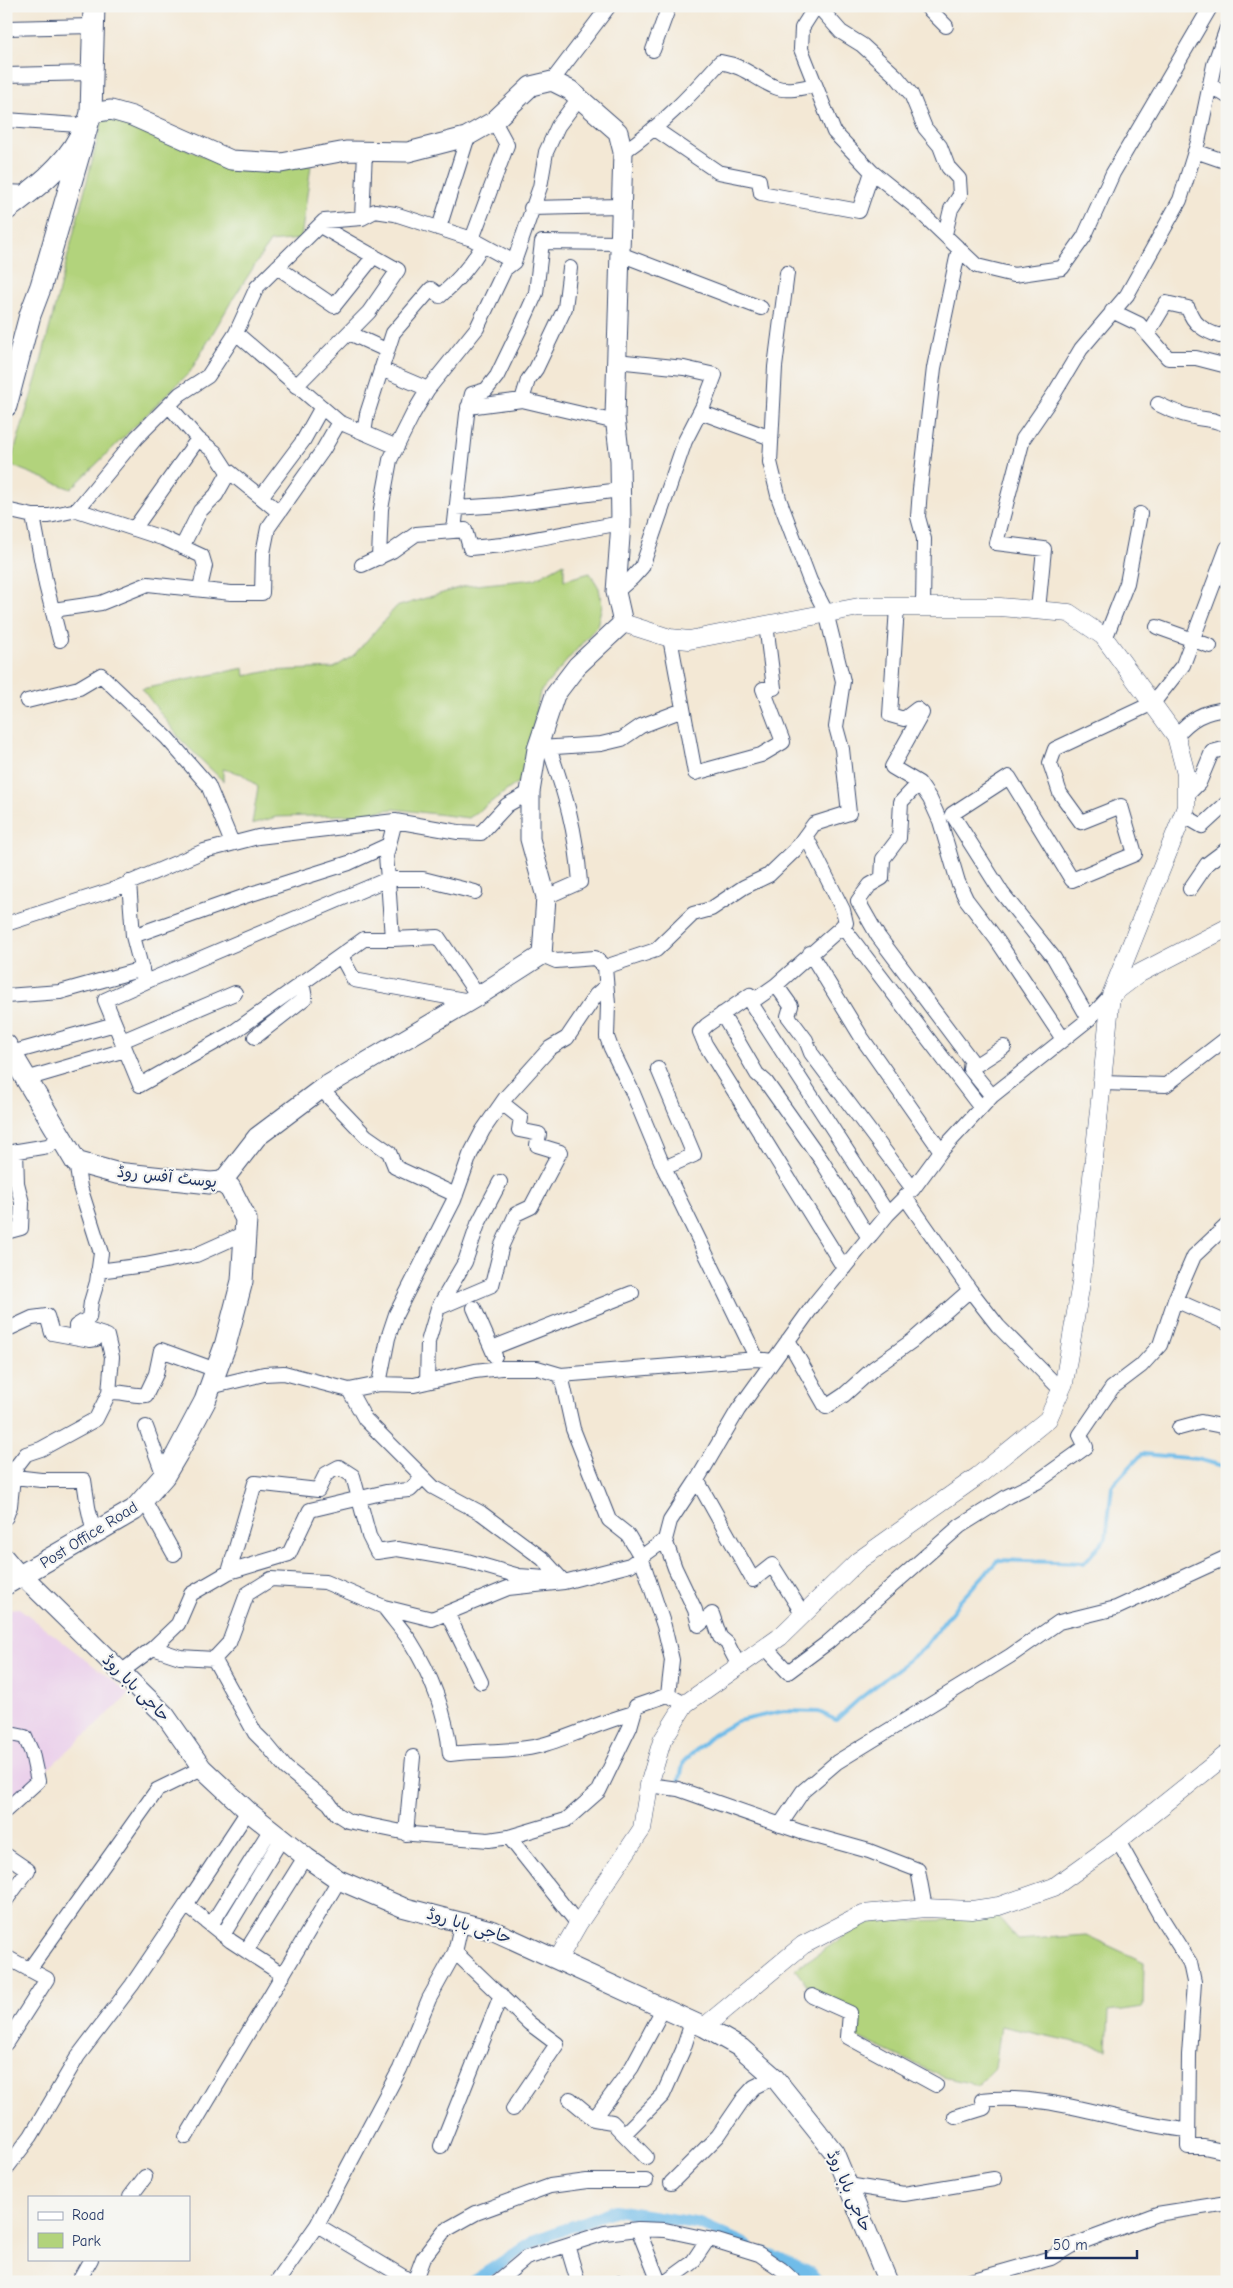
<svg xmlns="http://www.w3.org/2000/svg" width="1233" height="2288" font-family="'Comic Neue','Playpen Sans Arabic',sans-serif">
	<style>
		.built { fill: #ebd1eb }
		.green { fill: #b2d37b; stroke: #66816c }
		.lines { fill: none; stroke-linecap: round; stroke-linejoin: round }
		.stream { stroke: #70bce9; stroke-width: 4 }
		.canal { stroke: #70bce9; stroke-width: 12 }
		.minor-casing { stroke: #3b4b70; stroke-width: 16 }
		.tertiary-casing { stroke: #3b4b70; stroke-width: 19 }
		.secondary-casing { stroke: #3b4b70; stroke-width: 21 }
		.primary-casing { stroke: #3b4b70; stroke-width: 23 }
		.minor { stroke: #fff; stroke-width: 14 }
		.tertiary { stroke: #fff; stroke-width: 18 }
		.secondary { stroke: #fff; stroke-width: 19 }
		.primary { stroke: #fff; stroke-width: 21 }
		.labels { text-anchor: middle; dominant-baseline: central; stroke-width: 4.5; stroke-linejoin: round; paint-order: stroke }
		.street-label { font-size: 16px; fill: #1b2f5e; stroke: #f6f6f2 }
	</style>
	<rect width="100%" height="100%" fill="#f6f6f2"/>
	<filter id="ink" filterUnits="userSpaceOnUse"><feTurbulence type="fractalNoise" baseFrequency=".02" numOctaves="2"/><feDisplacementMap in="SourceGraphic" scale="10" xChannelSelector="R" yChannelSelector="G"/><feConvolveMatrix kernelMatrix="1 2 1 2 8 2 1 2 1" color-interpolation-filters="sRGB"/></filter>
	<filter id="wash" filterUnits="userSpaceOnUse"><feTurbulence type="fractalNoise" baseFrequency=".0096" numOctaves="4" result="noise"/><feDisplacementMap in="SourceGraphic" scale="20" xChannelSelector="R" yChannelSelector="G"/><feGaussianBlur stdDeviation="1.12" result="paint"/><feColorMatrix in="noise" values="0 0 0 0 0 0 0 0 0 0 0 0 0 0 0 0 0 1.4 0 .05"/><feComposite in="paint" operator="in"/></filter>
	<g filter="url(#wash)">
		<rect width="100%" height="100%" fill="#f3e8d5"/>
		<!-- built -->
		<path class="built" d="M19,1608L130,1694L6,1807V1609Z"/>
		<!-- green -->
		<path class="green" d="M104,114L227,166L311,165L301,239L270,242L231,302L190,372L71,489L10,465L38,373Z
			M564,563V580L590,573L599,588L602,605L597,626L540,692L527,759V776L469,818L394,809L350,815L276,817L252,824L258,787L242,774L223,769V781L181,740L142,689L244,668L245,676L270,671L334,668L354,655L396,607L466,586L535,579Z
			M995,1913L1018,1940L1086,1935L1144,1962L1143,2007L1109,2012L1107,2049L1001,2026L995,2068L978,2085L943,2077L853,2035L856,2010C825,1998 814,1998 795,1969L866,1922L946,1920L983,1916Z"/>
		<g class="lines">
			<!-- stream -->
			<path class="stream" d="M678,1786L684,1761L713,1735L738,1721L784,1711L819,1712L836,1720L858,1700L924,1648L960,1601L998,1560L1084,1563L1106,1538L1112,1486L1142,1454L1197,1459L1227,1467"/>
			<!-- canal -->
			<path class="canal" d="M765,2253L810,2273L817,2282
				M472,2282L536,2240L615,2210L700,2224L747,2245"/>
		</g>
	</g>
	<g filter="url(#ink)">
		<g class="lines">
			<!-- minor casing -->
			<g class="minor-casing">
				<path id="minor" d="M816,6L802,28L801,49L834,132L872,172L913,205L977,266L1014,275L1062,268L1084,237L1113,173L1211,6
					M818,6L841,32L862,45L897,77L911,94L925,128L940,146L948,167L959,179L960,195L951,209L945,234
					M926,6L946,26
					M6,28L93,26
					M653,50L669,6
					M6,75L92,73
					M552,81L609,6
					M1210,85L1227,96
					M6,120L78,125L87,120
					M655,129L718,172L759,180L761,193L859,211L872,172
					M1195,151L1227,162
					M623,152C662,125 689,97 720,62C745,66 754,78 775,87C786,92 802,88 814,85
					M6,192L30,193
					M531,208L621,206
					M362,218L365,152
					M439,228L468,136
					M472,239L507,145L494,121
					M620,254L761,308
					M277,267L334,306L374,256
					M1112,311L1139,324L1168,358H1196L1227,366
					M236,333L339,422L397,447
					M349,333L386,350
					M1148,333L1166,303L1188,308C1193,324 1204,331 1220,336L1227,332
					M381,369L428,389
					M296,386L369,312L398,270L320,226
					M522,400L528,380L536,369L565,308L570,268
					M1158,404C1175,413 1192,418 1211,420C1217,421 1222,424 1227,424
					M169,406L198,439L215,452L226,469L279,512
					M468,407L522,400L616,422
					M700,412L771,438
					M364,433L367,414L393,333L431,289L440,296C458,281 471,265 483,245
					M261,497L303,441L322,407
					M456,508L502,505L620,490
					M6,510L33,516H49L77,510L165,539L202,556L205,566L200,588
					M77,510L137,437L180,394L208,376L236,333L257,287L324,221L362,218L375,211L395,214L472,239L514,262
					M33,516L46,585L60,640
					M134,529L198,439
					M454,531L467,414L472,394L486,390L497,376L523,322L536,293L542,242L620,243
					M182,547L200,511L216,495L229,472
					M379,558L381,509L390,460L413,414L428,389L477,328L505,269L514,262L540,187L546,152L558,126L579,98
					M362,565L392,551L416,534L465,530L470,548L502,545L621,523
					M616,592L632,578L642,567L685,441L704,404L715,375L684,368L616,361
					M897,607L890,715L904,719L917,709L922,713L892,767L919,783L930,799L940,821L958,882L966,899L997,940L1063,1039
					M923,607L924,539L918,517L920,489L934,368L959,248
					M53,610L101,603L148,584L231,593H262L263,553L268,528L323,450L339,422
					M1038,610L1044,549L996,543L1023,439L1054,394L1081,349L1127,295L1180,200L1198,142L1214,65L1227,28
					M1157,627L1210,646
					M670,638L695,773L761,755L783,742L763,689L774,688L766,624
					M1105,639L1127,583L1140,514
					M27,701L79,688L101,675L167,738L208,785L232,843
					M1176,736C1190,719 1204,711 1227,709
					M540,748L601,744L622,739L641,726L683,710
					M919,783L901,802L899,838L883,859L882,878L870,885L858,901L878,936L971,1060L970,1069L992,1096
					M1187,795L1199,783L1212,752L1227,748
					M1183,815L1202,826L1227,803
					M806,836L843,910L846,923L776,985L756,999L750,995L707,1025L700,1032L705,1044L844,1268
					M129,882L133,936L145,982L105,1000L140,1085L232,1033L364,939H392L388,879H423L475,892
					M1190,889L1207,864L1227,849
					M546,897L580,882C576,830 566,796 549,748
					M6,924L115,889L204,851L258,837L395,821L458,832L481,833L507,805L530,792
					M842,926L981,1108
					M133,936L251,894L349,863L388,845
					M392,939L438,937L478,996
					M810,953L862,1038L941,1151
					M542,955L556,961L595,958L605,967L608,1004L607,1037L611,1048L632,1091L664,1168L757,1359
					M341,956L354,980L470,1001
					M605,967L656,950L693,914L711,909L744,887L769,875L795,850L814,824L849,813L842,749L836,727L843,681L826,612L810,581L779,499L770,462L775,367L787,273
					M145,982L388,879L386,856L395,821
					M776,985L791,1006L788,1016L806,1040L811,1053L913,1189
					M6,996L60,992L142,969
					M747,997L888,1214
					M722,1014L757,1074L766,1082L822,1161L869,1238
					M1089,1019L1054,958L1002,893L952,814L1009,777L1072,880L1135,854L1121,806L1081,822L1060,793L1050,763L1055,749L1153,703L1183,665L1227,548
					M255,1037L305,998L302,982
					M122,1041L235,993
					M11,1053L115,1024
					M658,1069L694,1155L664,1168
					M970,1069L1004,1047
					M26,1079L125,1050
					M1102,1083L1166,1085L1227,1038
					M321,1089L366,1136L389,1152L395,1167L456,1195
					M6,1153L48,1146L61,1137
					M6,1232L21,1228L22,1203L17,1183L16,1151
					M98,1271L145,1265L196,1255L245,1233
					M970,1290L998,1326L1061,1390
					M1175,1300L1227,1323
					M438,1308L465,1262L478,1224L500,1182
					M474,1308L495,1356
					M6,1330L32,1318L47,1316L52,1333L90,1340L96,1339
					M788,1340L826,1407L844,1395L874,1368L912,1341L970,1290L905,1197
					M492,1348L632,1293
					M561,1375L573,1429L609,1520L628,1535L641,1557L664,1626L672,1660L668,1695
					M427,1382L428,1342L438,1308L492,1285L502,1245L516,1214L531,1207L560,1152L537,1145L539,1134L519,1130L521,1118L502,1103
					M379,1384L388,1338L396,1314L454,1200L470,1155L483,1130L506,1097L550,1048L567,1038L596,995L606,986
					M210,1387L264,1374L284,1373L349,1390L379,1384L414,1385L475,1371L501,1368H537L561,1375L757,1359L772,1361
					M349,1390L365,1419L433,1487L481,1513L543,1559L564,1582
					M109,1393C122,1390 131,1397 146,1395L156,1374L161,1350L216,1370
					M146,1427L164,1476
					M1179,1428L1201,1422L1227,1427
					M6,1476L41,1480H84L88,1507L94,1534
					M697,1480L753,1580L772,1565L803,1614
					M144,1500L174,1554
					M6,1517L10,1506L13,1477L16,1467L26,1454L41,1449L96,1419L109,1393L112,1357L107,1336L76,1326L89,1318L91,1302L97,1282L101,1253L80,1187L76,1162
					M6,1556L23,1576
					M229,1572L255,1483L318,1490L326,1474L339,1467L353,1476L369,1536L377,1552L397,1549L427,1554L467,1561L519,1576L546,1578
					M384,1607C392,1618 402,1629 410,1641C431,1674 447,1715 450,1754C479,1750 514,1753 542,1745C573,1736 603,1721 634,1713
					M447,1613L481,1682
					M765,1647L788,1672L827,1643L960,1526L1008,1496L1037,1482L1086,1447L1080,1435L1112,1388L1141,1366L1160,1345L1175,1300L1194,1256L1227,1225
					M153,1648L178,1624L191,1594L229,1572L289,1554L310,1510L386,1492L410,1490L423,1477
					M214,1659L255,1733L267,1745L286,1768L329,1803L337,1814L348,1821L412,1834L489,1840L509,1837L566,1820L599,1791L630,1727L636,1706L668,1695L685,1704
					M739,1666L727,1643L720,1637L712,1614L699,1625L695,1610L675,1568L665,1540L670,1521L697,1480L738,1410L815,1303L888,1214L913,1189L941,1151L992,1096L1089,1019L1111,995
					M121,1672L153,1648L180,1657L214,1659L229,1643L247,1594L271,1579L325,1582L384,1607L432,1619L508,1588L564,1582L630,1565L665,1540
					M6,1733L25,1737L32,1753L38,1781L6,1810
					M649,1785L678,1789L801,1832L869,1851L918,1870L925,1908
					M780,1825L803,1791L837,1762L1010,1656L1059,1622L1116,1608L1227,1557
					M406,1834L413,1757
					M509,1837L578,1924
					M1118,1841L1161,1917L1190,1963L1194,1982L1189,2055L1188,2147H1204L1227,2152
					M6,1855L28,1870L6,1900
					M186,1905L248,1811
					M211,1925L271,1829
					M223,1935L282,1838
					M246,1951L305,1857
					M455,1952L529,2023L557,2044L513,2109
					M29,1970L157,1790L202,1768
					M812,1996L850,2013L848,2037L936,2085
					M6,2043L47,1979L6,1957
					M570,2099L594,2119L612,2122L646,2157
					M982,2100C1051,2092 1120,2124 1188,2130
					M955,2117L984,2108
					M594,2119L632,2067L663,2009
					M625,2133L663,2095L683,2050L692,2022
					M186,2137L339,1880
					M441,2146L501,1995
					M6,2169L31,2136L78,2056L132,1985L186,1905L231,1941L283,1975
					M671,2183L718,2136L744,2098L754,2087L774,2077
					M848,2185L904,2194L994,2179
					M130,2197L145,2177
					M317,2225L412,2282
					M638,2229L659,2282
					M567,2245L578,2282
					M78,2282L91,2259
					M277,2282L317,2225L400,2069L429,1999L455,1952L462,1921
					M414,2282L423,2258L444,2231L476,2213L550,2186L587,2181H646
					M497,2282L526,2258L605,2233L638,2229L665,2230L717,2241L759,2254L781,2269L795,2282
					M620,2282H624
					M666,2282L692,2263L708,2239
					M967,2282L1051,2258L1071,2246L1157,2214L1227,2203"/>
			</g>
			<!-- tertiary casing -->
			<g class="tertiary-casing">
				<path id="tertiary" d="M1111,995L1140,973L1227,928
					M558,1959L578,1924L642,1829L649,1785L662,1741L685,1704L780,1637L858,1561L978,1476L1048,1419L1064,1383L1081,1283L1111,995L1186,807V774L1176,736L1103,636L1069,613L1000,607H859L689,640L670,638L623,623
					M704,2027L803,1945L863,1914L925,1908L972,1910L999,1906L1054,1887L1118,1841L1227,1754"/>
			</g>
			<!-- secondary casing -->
			<g class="secondary-casing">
				<path id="secondary" d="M91,113L111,110L132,116L231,160L281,163L346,151L408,152L466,137L494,121L531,86L552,81L570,90L618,132L623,152L615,417L620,460L621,523L616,592L623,623L577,666L555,695L537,749L530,792V839L546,897L542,955L478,996L321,1089L257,1137L222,1182
					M23,1576L165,1715L202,1768L249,1812L307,1858L339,1880L402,1907L494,1931L704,2027L741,2048L774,2077L834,2152L888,2282"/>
			</g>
			<!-- primary casing -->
			<g class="primary-casing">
				<path id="primary" d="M6,210C32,191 65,166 79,138
					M6,406L30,315L41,286L91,113L94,6
					M6,1045L76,1162L116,1173L210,1183L222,1182L230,1188L246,1219L242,1281L225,1346L205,1401L177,1454L164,1476L134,1510L6,1584"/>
			</g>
			<!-- minor -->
			<use href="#minor" class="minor"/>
			<!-- tertiary -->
			<use href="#tertiary" class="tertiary"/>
			<!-- secondary -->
			<use href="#secondary" class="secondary"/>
			<!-- primary -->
			<use href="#primary" class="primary"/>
		</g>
	</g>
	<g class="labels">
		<!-- street labels -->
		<g class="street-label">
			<text transform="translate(167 1177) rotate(6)">پوسٹ آفس روڈ</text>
			<text transform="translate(89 1535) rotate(-32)">Post Office Road</text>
			<text transform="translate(136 1688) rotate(45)">حاجی بابا روڈ</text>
			<text transform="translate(469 1926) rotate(17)">حاجی بابا روڈ</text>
			<text transform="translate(849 2191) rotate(66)">حاجی بابا روڈ</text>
		</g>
	</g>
	<!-- margin -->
	<rect width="1233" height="2288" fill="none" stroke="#f6f6f2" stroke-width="25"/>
	<!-- legend -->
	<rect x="28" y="2196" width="162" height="65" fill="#f6f6f2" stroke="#9ea6b7"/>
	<rect x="38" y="2212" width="25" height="8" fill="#ffffff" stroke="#9ea6b7"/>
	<text x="72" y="2220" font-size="15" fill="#1b2f5e">Road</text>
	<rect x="38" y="2233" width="25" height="15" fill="#b2d37b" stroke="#9ea6b7"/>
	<text x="72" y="2246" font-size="15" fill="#1b2f5e">Park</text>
	<!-- scale -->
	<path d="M1046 2250v8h91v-8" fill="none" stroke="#1b2f5e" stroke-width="2.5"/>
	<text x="1053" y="2250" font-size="15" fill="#1b2f5e" stroke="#f6f6f2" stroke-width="4" paint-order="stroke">50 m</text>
</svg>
